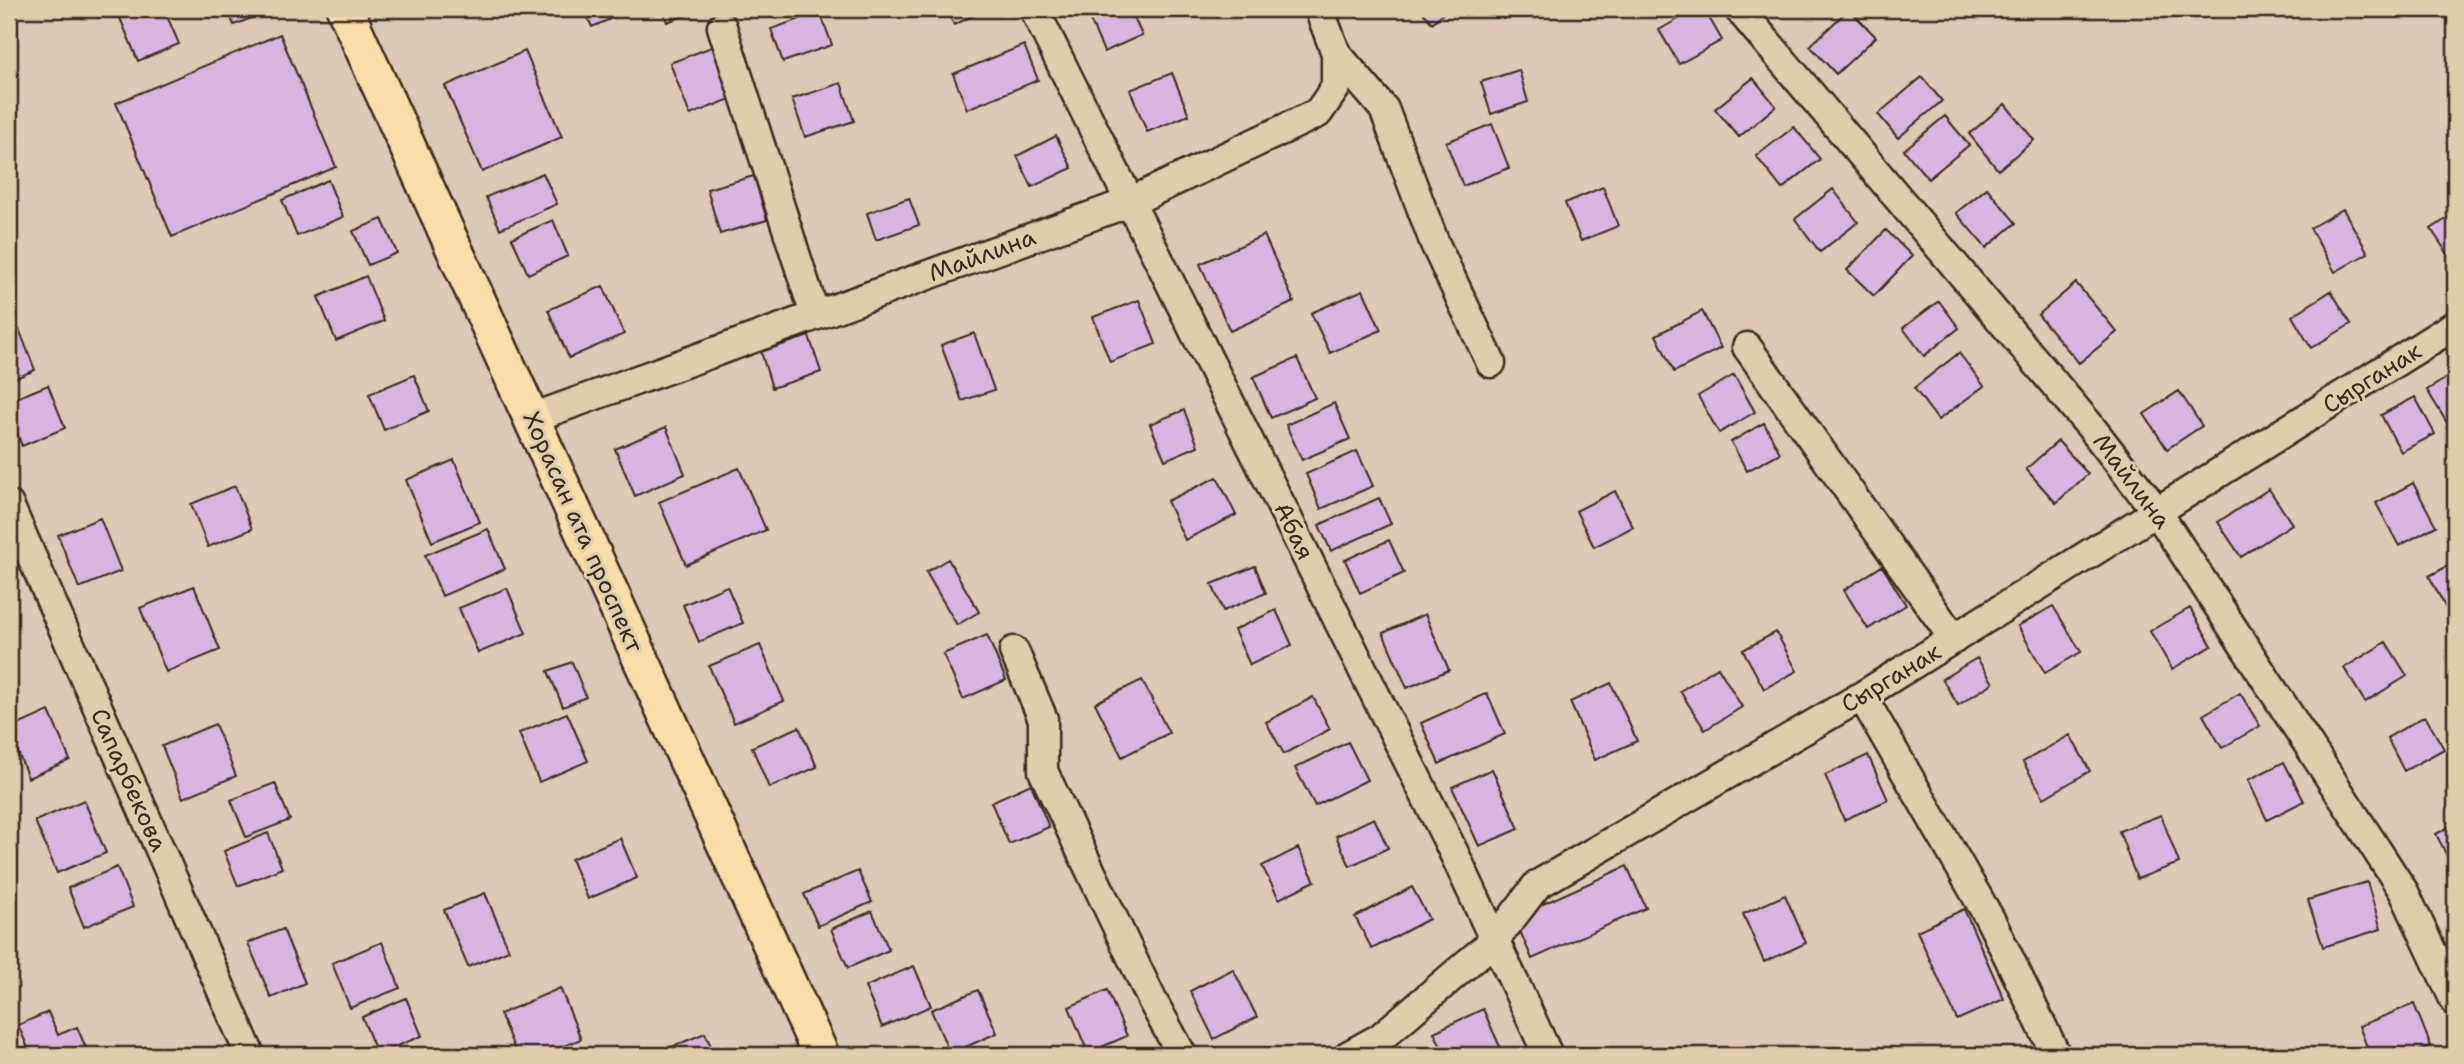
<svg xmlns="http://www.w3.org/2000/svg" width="2464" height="1064" font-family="'Shantell Sans',sans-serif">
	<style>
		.building { fill: #d7b5e1; stroke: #3b2a1e; stroke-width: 2 }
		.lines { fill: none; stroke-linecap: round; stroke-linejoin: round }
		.minor-casing { stroke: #3b2a1e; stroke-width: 33 }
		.major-casing { stroke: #3b2a1e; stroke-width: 40 }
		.minor { stroke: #e0cdab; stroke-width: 28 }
		.major { stroke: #fbddab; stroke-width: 35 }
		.labels { text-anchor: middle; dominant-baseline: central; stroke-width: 6; stroke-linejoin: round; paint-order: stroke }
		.street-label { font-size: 24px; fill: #3b2a1e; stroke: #e0cdab }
	</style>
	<rect width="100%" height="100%" fill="#dec8b6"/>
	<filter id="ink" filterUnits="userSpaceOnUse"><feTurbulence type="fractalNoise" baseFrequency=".0143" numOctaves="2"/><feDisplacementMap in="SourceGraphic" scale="14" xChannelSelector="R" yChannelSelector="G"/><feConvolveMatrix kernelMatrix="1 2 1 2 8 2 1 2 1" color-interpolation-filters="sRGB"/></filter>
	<g filter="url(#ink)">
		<!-- building -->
		<path class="building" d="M142,9H164L179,44L138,61L120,18Z
			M227,9H268L269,11L234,25Z
			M584,9H611L615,17L592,27Z
			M662,9H704L667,22Z
			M769,9H787L771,15Z
			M946,9H987L954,25Z
			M1090,9H1130L1142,35L1104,52L1086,11Z
			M1420,9H1448L1432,23Z
			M1495,9H1517L1503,19Z
			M1696,9H1704L1722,40L1679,64L1659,30Z
			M1849,9L1876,37L1836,74L1810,46Z
			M820,12L832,45L783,62L771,29Z
			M280,34L336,167L172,237L116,103Z
			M1024,45L1038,80L967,109L953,74Z
			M714,46L733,98L690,115L670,63Z
			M525,51L562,137L482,172L445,86Z
			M1519,70L1528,102L1491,114L1481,82Z
			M1172,73L1189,115L1147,132L1130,90Z
			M1922,77L1942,101L1898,138L1878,114Z
			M1753,78L1776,106L1739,137L1715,109Z
			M841,83L854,121L805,137L792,99Z
			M2005,104L2034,140L1998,170L1969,134Z
			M1945,116L1969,145L1928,179L1904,150Z
			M1492,124L1509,168L1463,186L1446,142Z
			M1794,127L1820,159L1782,189L1756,156Z
			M1056,136L1072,168L1032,187L1017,156Z
			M543,173L557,204L500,229L486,197Z
			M754,176L767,220L720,234L707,189Z
			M328,180L343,217L297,236L282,200Z
			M1603,187L1618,226L1581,241L1565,203Z
			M1987,188L2016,223L1986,248L1956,213Z
			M1833,189L1858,222L1820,252L1795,219Z
			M909,198L919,225L876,240L867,213Z
			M2343,209L2368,253L2335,272L2310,228Z
			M2455,213V265L2431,229Z
			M382,219L397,253L368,265L353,231Z
			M553,220L568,256L528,274L512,238Z
			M1886,230L1912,256L1874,296L1847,270Z
			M1264,235L1294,302L1230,331L1200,264Z
			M366,276L384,321L336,341L318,297Z
			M2076,283L2117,332L2079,363L2038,315Z
			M603,286L624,334L569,358L548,310Z
			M1363,290L1381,330L1330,353L1311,313Z
			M2331,291L2351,324L2311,348L2292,316Z
			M1139,300L1156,344L1110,362L1093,317Z
			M1939,301L1959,328L1924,356L1903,328Z
			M1702,311L1721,348L1674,372L1656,335Z
			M19,329L35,370L9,381V333Z
			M974,333L994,390L962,401L941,345Z
			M809,336L821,372L772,388L761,352Z
			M1959,353L1984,386L1938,420L1914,388Z
			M1297,358L1315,398L1271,418L1253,377Z
			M2455,373V436L2427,390Z
			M414,375L429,411L384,430L369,394Z
			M1734,375L1755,412L1719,433L1698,396Z
			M48,385L65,428L22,446L9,413V401Z
			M2179,391L2202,426L2167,449L2144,414Z
			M2415,397L2435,434L2401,452L2381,415Z
			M1334,403L1350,439L1302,460L1286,425Z
			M1184,410L1198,446L1165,460L1150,424Z
			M1764,423L1780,453L1747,471L1731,442Z
			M666,427L685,474L635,496L615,449Z
			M2058,441L2088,474L2056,503L2026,469Z
			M1357,451L1373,486L1321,509L1306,474Z
			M454,460L480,522L432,542L406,480Z
			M739,468L766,530L686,565L659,502Z
			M1217,477L1236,515L1185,540L1167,501Z
			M2413,483L2436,526L2399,546L2376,503Z
			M235,486L252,529L208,547L191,504Z
			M2269,489L2292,524L2241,557L2218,522Z
			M1615,491L1633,527L1594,547L1576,511Z
			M1379,498L1391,524L1331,551L1319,525Z
			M100,518L121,571L79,588L58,535Z
			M488,529L505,569L442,596L425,555Z
			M1389,540L1404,573L1360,593L1345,560Z
			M948,559L979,612L957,625L926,572Z
			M2455,562V621L2453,622L2429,576Z
			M1255,566L1266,593L1223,611L1212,584Z
			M1882,566L1906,605L1868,629L1844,590Z
			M194,586L220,650L166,672L140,608Z
			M727,586L743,623L699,642L683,605Z
			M507,588L526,633L478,653L459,608Z
			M2053,606L2081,652L2045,673L2018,626Z
			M2190,608L2212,646L2172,669L2150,631Z
			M1276,610L1292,645L1250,665L1234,630Z
			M1425,614L1449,670L1407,688L1383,633Z
			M1776,632L1797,671L1764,689L1743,650Z
			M987,635L1006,680L963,699L943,654Z
			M2386,642L2407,676L2365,702L2344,668Z
			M760,645L784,701L734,723L709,666Z
			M1977,658L1993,683L1958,705L1942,679Z
			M572,662L586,697L563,707L548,671Z
			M1718,667L1742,707L1705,730L1680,691Z
			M1142,680L1169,733L1122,757L1095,703Z
			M1611,683L1637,741L1595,760L1570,702Z
			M1487,693L1505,734L1439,764L1421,723Z
			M2240,693L2260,726L2222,748L2203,715Z
			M1313,697L1330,729L1284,754L1266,722Z
			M49,711L70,760L28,778L9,729Z
			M567,713L588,761L539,782L519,733Z
			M2425,716L2444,749L2404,771L2387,738Z
			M215,724L236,776L183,798L162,746Z
			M799,727L817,767L769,788L752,747Z
			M2070,735L2090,771L2044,798L2023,762Z
			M1348,742L1367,780L1315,806L1295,768Z
			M1868,755L1888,800L1844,820L1825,775Z
			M2284,762L2304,801L2267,820L2248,780Z
			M1492,769L1519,829L1479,846L1452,787Z
			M275,783L290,820L246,837L231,800Z
			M1031,784L1049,827L1009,844L991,802Z
			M84,800L106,853L57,873L35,821Z
			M2161,815L2179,863L2137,879L2119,831Z
			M1374,818L1388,848L1350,866L1336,836Z
			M2455,824V872L2436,834Z
			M268,833L282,868L238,886L224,851Z
			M620,838L637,878L588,899L571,859Z
			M1298,848L1315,881L1279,899L1262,866Z
			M1627,866L1646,908L1532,959L1514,917Z
			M117,867L133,907L84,927L68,888Z
			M858,871L872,902L818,926L804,894Z
			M2367,882L2381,929L2323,947L2308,900Z
			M1412,887L1429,919L1372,949L1355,917Z
			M485,893L509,950L468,967L444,910Z
			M1785,895L1806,943L1764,962L1743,914Z
			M1964,909L2004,999L1957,1020L1917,931Z
			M872,911L889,950L848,968L831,929Z
			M283,929L305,983L271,998L248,943Z
			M382,942L400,988L350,1008L332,963Z
			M914,966L931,1006L882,1027L865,987Z
			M1233,969L1257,1017L1214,1039L1190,991Z
			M560,988L581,1039L542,1055H517L500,1014Z
			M978,990L997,1033L950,1054L931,1010Z
			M1107,990L1127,1036L1088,1053L1069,1007Z
			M406,998L422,1036L377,1054L362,1017Z
			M2414,1004L2431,1046L2408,1055H2370L2359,1026Z
			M1483,1009L1501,1049L1487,1055H1445L1434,1032Z
			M48,1012L58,1035L77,1027L89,1055H31L18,1025Z
			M705,1033L715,1055H653Z"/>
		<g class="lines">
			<!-- minor casing -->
			<g class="minor-casing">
				<path id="minor" d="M1034,9L1453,851L1548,1055
					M1739,9L2090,426L2158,513L2404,892L2455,1001
					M722,27L815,315
					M1336,53L1384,109L1435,244L1491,363
					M1747,347L1954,639
					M532,418L1130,202L1318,113L1336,87V53L1319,9
					M9,505L250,1055
					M1014,651L1043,719V771L1152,1000L1182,1055
					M1862,696L1990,919L2056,1055
					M1349,1055L1380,1038L1495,940L1537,885L1862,696L2455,325"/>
			</g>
			<!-- major casing -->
			<g class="major-casing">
				<path id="major" d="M345,9L821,1055"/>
			</g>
			<!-- minor -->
			<use href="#minor" class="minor"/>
			<!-- major -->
			<use href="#major" class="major"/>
		</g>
	</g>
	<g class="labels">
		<!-- street labels -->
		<g class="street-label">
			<text transform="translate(982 255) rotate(-20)">Майлина</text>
			<text transform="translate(2372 378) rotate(-32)">Сырганак</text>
			<text transform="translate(2132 481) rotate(53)">Майлина</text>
			<text transform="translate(1294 531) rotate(64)">Абая</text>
			<text transform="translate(583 532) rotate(66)">Хорасан ата проспект</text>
			<text transform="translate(1891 678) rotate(-31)">Сырганак</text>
			<text transform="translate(129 780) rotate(66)">Сапарбекова</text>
		</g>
	</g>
	<!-- margin -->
	<rect width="2464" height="1064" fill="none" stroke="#e0cdab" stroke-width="35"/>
	<rect x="18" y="18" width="2429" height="1029" fill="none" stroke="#3b2a1e" stroke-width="2.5" filter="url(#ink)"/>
</svg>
